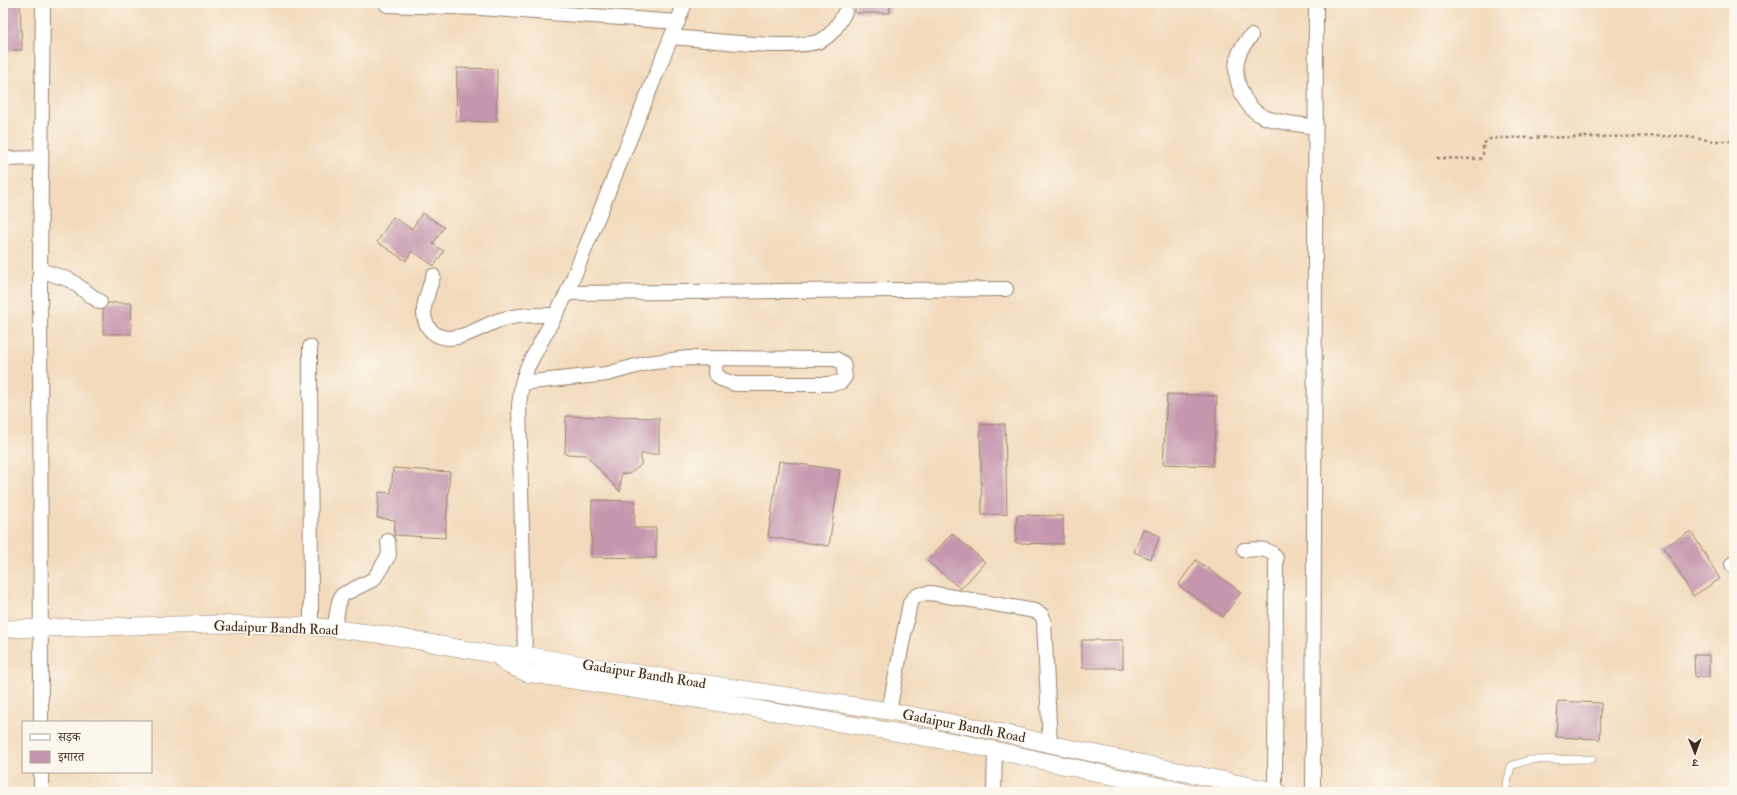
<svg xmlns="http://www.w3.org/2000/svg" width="1737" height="795" font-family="'IM FELL Double Pica','Noto Serif Devanagari',serif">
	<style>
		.building { fill: #c596ae }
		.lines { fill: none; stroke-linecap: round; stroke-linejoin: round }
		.service-casing { stroke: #97826d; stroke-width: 8 }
		.minor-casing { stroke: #97826d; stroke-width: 16 }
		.tertiary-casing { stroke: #97826d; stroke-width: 18 }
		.path { stroke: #97826d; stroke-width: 2.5; stroke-dasharray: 3 3; stroke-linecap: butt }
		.service { stroke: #fff; stroke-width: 7 }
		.minor { stroke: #fff; stroke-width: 14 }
		.tertiary { stroke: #fff; stroke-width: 17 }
		.labels { text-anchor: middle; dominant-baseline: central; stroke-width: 3; stroke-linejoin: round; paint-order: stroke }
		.street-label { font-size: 14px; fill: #3b2a1e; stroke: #fbf7ec }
	</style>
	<rect width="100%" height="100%" fill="#fbf7ec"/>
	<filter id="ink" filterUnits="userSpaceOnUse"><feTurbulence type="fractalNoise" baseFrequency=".025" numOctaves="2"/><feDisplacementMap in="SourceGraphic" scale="8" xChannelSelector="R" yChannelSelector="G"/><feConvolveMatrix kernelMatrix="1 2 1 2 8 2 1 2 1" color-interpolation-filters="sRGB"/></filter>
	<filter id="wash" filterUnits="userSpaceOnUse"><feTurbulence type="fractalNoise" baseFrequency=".012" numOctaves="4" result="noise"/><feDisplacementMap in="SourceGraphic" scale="16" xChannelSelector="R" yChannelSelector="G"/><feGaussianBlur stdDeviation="0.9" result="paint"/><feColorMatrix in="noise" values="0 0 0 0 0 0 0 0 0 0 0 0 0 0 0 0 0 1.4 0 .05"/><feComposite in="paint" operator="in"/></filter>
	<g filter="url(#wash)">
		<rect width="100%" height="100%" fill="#f3dabc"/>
		<g id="blocks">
			<!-- building -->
			<path class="building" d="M20,3L22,50L3,51V4Z
				M855,3H890V13H855Z
				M457,68L497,69L496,122L456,121Z
				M422,213L444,227L433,244L444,251L434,266L412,251L406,261L377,242L393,217L412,229Z
				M108,303H132L131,334H103V310Z
				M1167,394L1217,396L1213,466L1163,464Z
				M566,416L659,418V454H641V465L629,474H621L620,492L586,455L565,454Z
				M1005,424L1007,514L982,515L980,425Z
				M779,461L840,470L829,546L768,537Z
				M393,468L450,472L445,538L394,535L395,520L377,518L379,492L391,493Z
				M592,500L635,501L634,528H656V558L591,557Z
				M1017,515L1063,516V544L1016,543Z
				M1143,529L1160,536L1151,559L1134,552Z
				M1691,531L1720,579L1693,596L1664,547Z
				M952,533L985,562L961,589L927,561Z
				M1196,560L1241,592L1223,617L1178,585Z
				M1082,640H1123V668H1082Z
				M1694,655H1709V677H1695Z
				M1558,701L1601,703L1600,739L1556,737Z"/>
		</g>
	</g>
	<g filter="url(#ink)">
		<use href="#blocks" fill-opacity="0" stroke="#97826d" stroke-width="1"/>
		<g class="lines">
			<!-- service casing -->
			<g class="service-casing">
				<path id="service" d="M1505,792L1511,766L1528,760L1592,759"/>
			</g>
			<!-- minor casing -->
			<g class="minor-casing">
				<path id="minor" d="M387,5L480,8L678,22
					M1251,36C1247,41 1241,47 1239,54C1231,74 1242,106 1262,116C1277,123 1299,124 1316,127
					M672,37C700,39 801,52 822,40C833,34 839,23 845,12
					M3,159L41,158
					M40,270L70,280L100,302
					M433,276C430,287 425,298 424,309C423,330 438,341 457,337C473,334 486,324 500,320C518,314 537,315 555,315
					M567,293L1006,289
					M310,347L311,626
					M522,383L607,374L647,363L688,358L836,359L843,363L845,377L841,382L830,384H735L721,379L715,373L716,359
					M1244,550C1255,549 1270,547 1276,558L1275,791
					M1732,564L1734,567
					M334,629L339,602L342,595L374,579L389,555L388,541
					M525,655L519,405L522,383L527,368L567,293L685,3
					M889,711L910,603C916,594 920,594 930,593L1035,611L1042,615L1044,621L1050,744
					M41,722L40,270L43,3
					M41,792V772
					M994,792L995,750
					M1313,792L1316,3"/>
			</g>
			<!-- tertiary casing -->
			<g class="tertiary-casing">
				<path id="tertiary" d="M3,629L219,624L311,626L386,635L497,655H525L595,667L889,711L995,731L1050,744L1278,792
					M497,655L508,665L527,673L690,698L966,744L1185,792"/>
			</g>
			<!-- path -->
			<path class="path" d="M1437,158L1480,159L1483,154V144L1490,139L1501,138L1682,136L1713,141H1734"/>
			<!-- service -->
			<use href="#service" class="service"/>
			<!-- minor -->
			<use href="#minor" class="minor"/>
			<!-- tertiary -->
			<use href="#tertiary" class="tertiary"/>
		</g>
	</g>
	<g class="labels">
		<!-- street labels -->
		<g class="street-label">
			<text transform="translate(276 628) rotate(2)">Gadaipur Bandh Road</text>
			<text transform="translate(644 674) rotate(9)">Gadaipur Bandh Road</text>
			<text transform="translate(964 726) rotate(11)">Gadaipur Bandh Road</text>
		</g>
	</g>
	<!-- margin -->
	<rect width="1737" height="795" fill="none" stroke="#fbf7ec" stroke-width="16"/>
	<!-- legend -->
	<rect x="22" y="721" width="130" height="52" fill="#fbf7ec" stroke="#aea59a"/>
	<rect x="30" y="734" width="20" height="6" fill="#ffffff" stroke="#aea59a"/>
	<text x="58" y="741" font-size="12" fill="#3b2a1e">सड़क</text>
	<rect x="30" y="751" width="20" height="12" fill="#c596ae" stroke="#aea59a"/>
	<text x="58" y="761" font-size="12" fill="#3b2a1e">इमारत</text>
	<!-- north arrow -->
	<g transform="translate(1695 753) rotate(179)" stroke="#fbf7ec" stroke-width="3" paint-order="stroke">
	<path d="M0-3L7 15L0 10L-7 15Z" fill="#3b2a1e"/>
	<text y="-6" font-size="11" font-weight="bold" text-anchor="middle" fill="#3b2a1e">उ</text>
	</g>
</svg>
